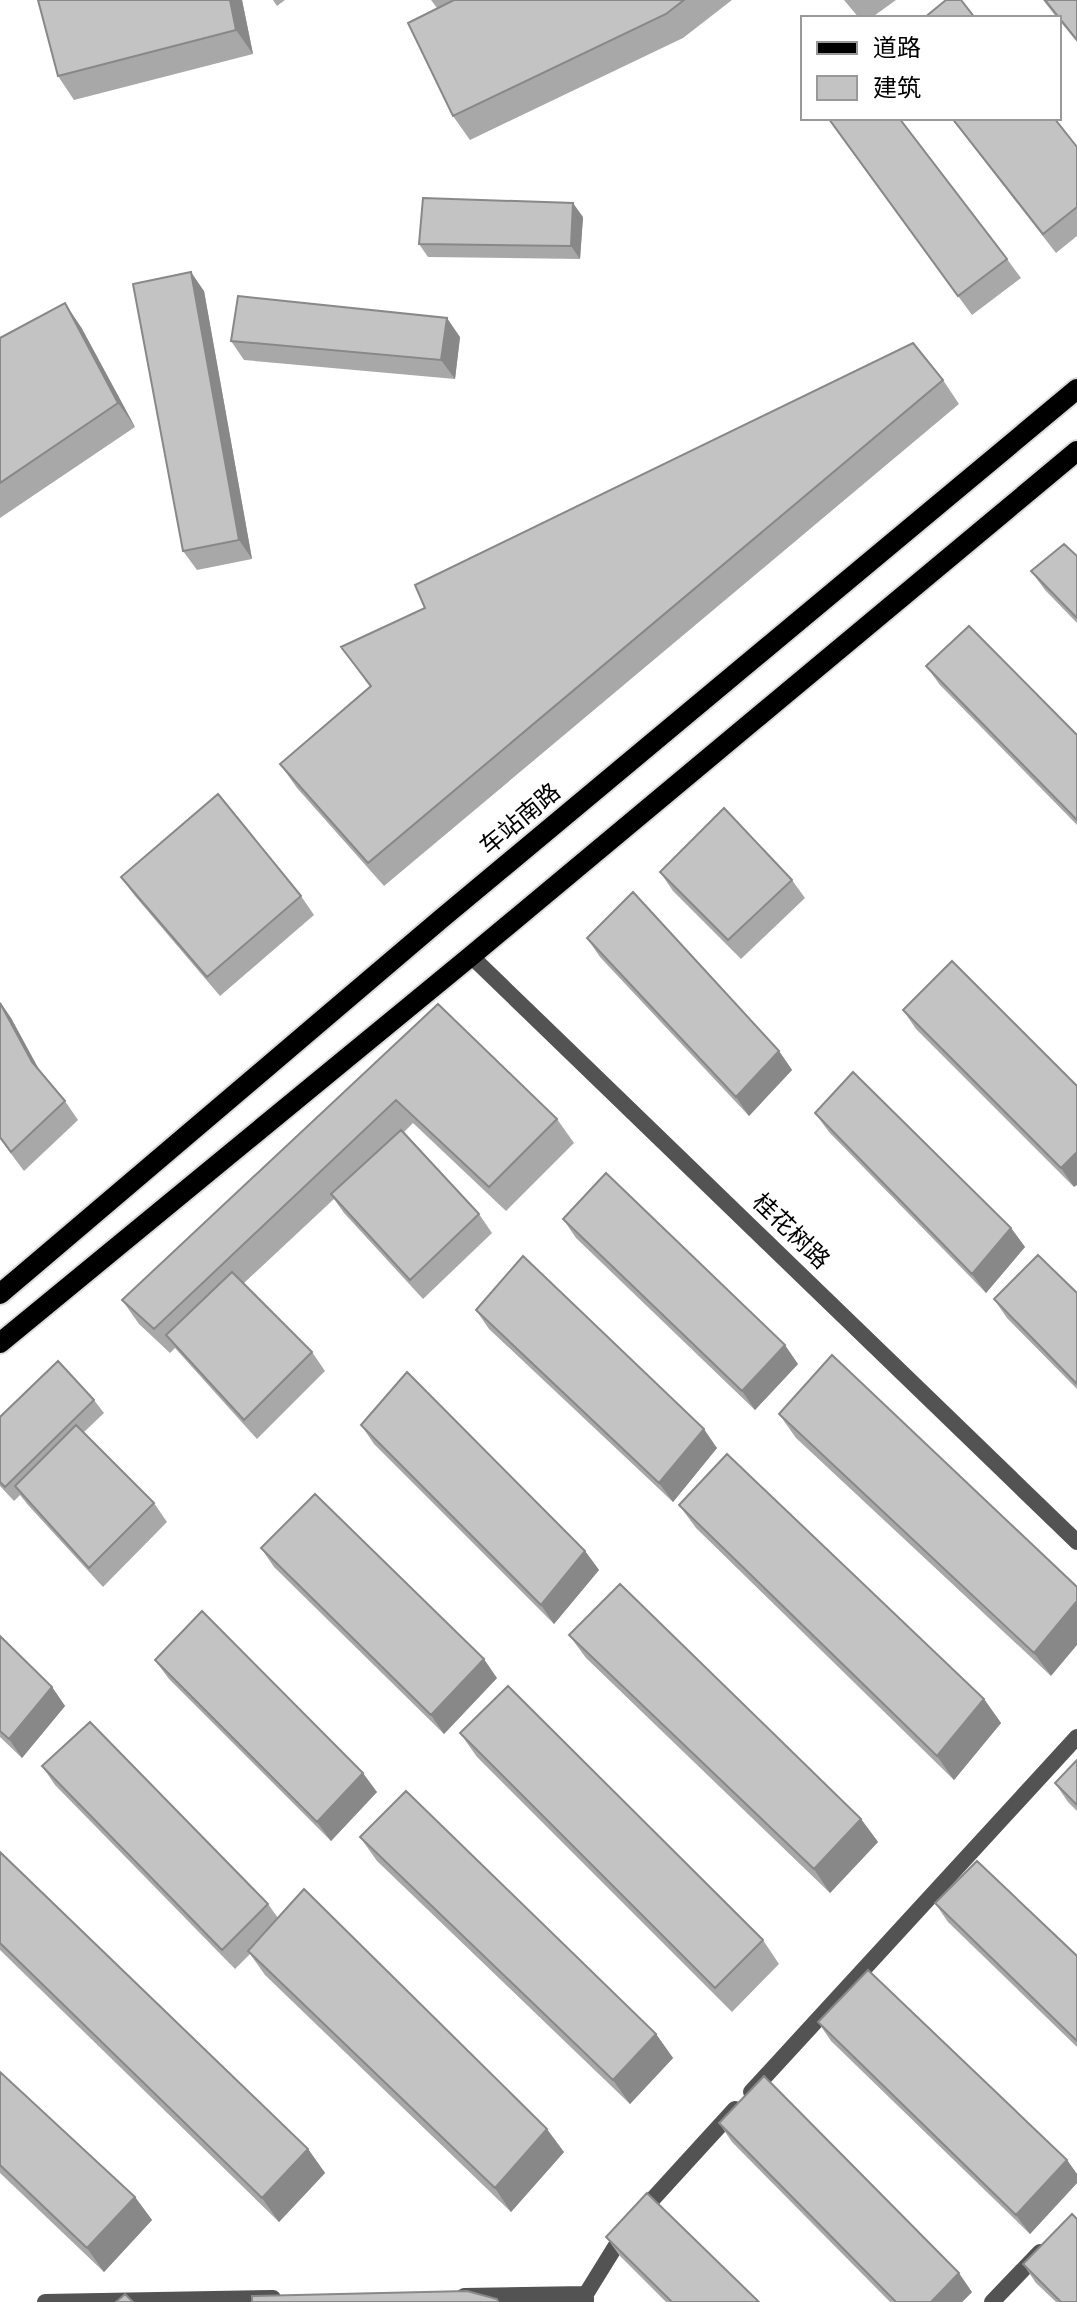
<svg xmlns="http://www.w3.org/2000/svg" width="1077" height="2302" font-family="Rubik,'Noto Sans SC',sans-serif">
	<style>
		.lines { fill: none; stroke-linecap: round; stroke-linejoin: round }
		.primary-casing { stroke: #dbdbdb; stroke-width: 24 }
		.street { stroke: #535353; stroke-width: 16 }
		.primary { stroke: #000; stroke-width: 20 }
		.wall { fill: #a8a8a8 }
		.shaded-wall { fill: #888 }
		.building { fill: #c3c3c3; stroke: #888; stroke-width: 2 }
		.labels { text-anchor: middle; dominant-baseline: central; stroke-width: 8; stroke-linejoin: round; paint-order: stroke }
		.street-label { font-size: 24px; fill: #000; stroke: #fff }
	</style>
	<rect width="100%" height="100%" fill="#fff"/>
	<g class="lines">
		<!-- primary casing -->
		<g class="primary-casing">
			<path id="primary" d="M0,1294L441,919L1077,389
				M0,1343L471,956L1077,451"/>
		</g>
		<!-- street -->
		<path class="street" d="M471,956L1077,1542
			M751,2092L1077,1737
			M640,2213L735,2109
			M464,2296L586,2294
			M45,2302L273,2298
			M586,2302V2294L625,2231
			M992,2302L1040,2252"/>
		<!-- primary -->
		<use href="#primary" class="primary"/>
	</g>
	<!-- wall -->
	<path class="wall" d="M242,0L253,54L74,100L58,76Z
		M273,0H285L277,6Z
		M431,0H732L683,38L470,140L453,116L437,8Z
		M844,0H896L871,18H859Z
		M1043,0H1077V42L1059,20V18H1057Z
		M951,118H1054L1077,147V236L1056,253Z
		M842,138L1007,259L1021,278L972,315Z
		M583,217L580,259L428,257L419,244Z
		M204,291L252,559L197,570L183,551Z
		M81,327L135,427L0,518V338Z
		M460,337L455,379L244,360L231,341Z
		M943,380L959,404L384,886L297,788L280,764L370,687L341,647Z
		M1077,556V623L1045,590L1031,571Z
		M926,666L1077,735V825L940,685Z
		M660,872L792,880L805,898L741,959L673,891Z
		M121,877L301,896L314,915L220,996L135,896Z
		M587,938L779,1051L792,1070L749,1116L600,957Z
		M952,961L1074,1187L916,1029L903,1010Z
		M0,1002L11,1018L41,1073L65,1101L78,1120L24,1171L0,1139Z
		M438,1004L557,1119L574,1143L506,1211L413,1123L404,1132L479,1214L492,1233L423,1299L344,1213L334,1199L243,1284L312,1352L325,1371L257,1439L175,1348L170,1353L139,1324L122,1300Z
		M815,1113L1011,1228L1025,1247L986,1293L829,1132Z
		M563,1219L798,1364L755,1410L576,1238Z
		M1077,1293V1389L1007,1318L994,1299Z
		M476,1310L717,1448L673,1502L489,1329Z
		M832,1355L1051,1676L796,1438L779,1414Z
		M94,1400L104,1413L83,1433L154,1503L167,1522L103,1587L28,1505L20,1495L14,1501L0,1486V1417Z
		M361,1425L585,1551L599,1570L554,1624L374,1444Z
		M679,1505L984,1699L1001,1723L954,1780L696,1528Z
		M261,1548L497,1678L444,1734L274,1567Z
		M569,1635L861,1819L878,1842L830,1893L586,1658Z
		M0,1636L52,1687L65,1706L22,1758L0,1737Z
		M155,1660L377,1792L331,1841L169,1679Z
		M460,1733L763,1940L779,1964L732,2012L477,1757Z
		M1077,1760V1811L1068,1802L1055,1783Z
		M42,1766L268,1904L278,1918L564,2152L511,2212L265,1975L250,1954L235,1969L55,1785Z
		M360,1837L656,2034L673,2058L630,2104L377,1861Z
		M0,1852L308,2149L325,2173L279,2222L0,1950Z
		M935,1903L1077,1956V2047L948,1922Z
		M818,2022L1067,2160L1077,2174V2183L1030,2234L831,2041Z
		M0,2072L135,2197L152,2220L104,2272L0,2173Z
		M719,2123L972,2292L962,2302H890L732,2142Z
		M606,2237L759,2302H666L620,2256Z
		M1023,2264L1077,2302H1056L1036,2283Z"/>
	<!-- shaded-wall -->
	<path class="shaded-wall" d="M230,0H242L253,54L236,30Z
		M573,203L583,217L580,259L571,246Z
		M191,272L204,291L252,559L239,540Z
		M65,303L81,327L135,427L118,403Z
		M447,318L460,337L455,379L441,360Z
		M0,1002L11,1018L45,1081L32,1062Z
		M779,1051L792,1070L749,1116L736,1097Z
		M1077,1152V1185L1074,1187L1061,1168Z
		M1011,1228L1025,1247L986,1293L972,1274Z
		M785,1345L798,1364L755,1410L742,1391Z
		M704,1429L717,1448L673,1502L659,1483Z
		M585,1551L599,1570L554,1624L541,1605Z
		M1077,1601V1645L1051,1676L1034,1653Z
		M484,1659L497,1678L444,1734L431,1715Z
		M52,1687L65,1706L22,1758L9,1739Z
		M984,1699L1001,1723L954,1780L937,1756Z
		M363,1773L377,1792L331,1841L317,1822Z
		M861,1819L878,1842L830,1893L814,1869Z
		M656,2034L673,2058L630,2104L613,2080Z
		M547,2129L564,2152L511,2212L495,2188Z
		M308,2149L325,2173L279,2222L262,2198Z
		M1067,2160L1077,2174V2183L1030,2234L1016,2215Z
		M135,2197L152,2220L104,2272L87,2248Z
		M959,2273L972,2292L962,2302H931Z"/>
	<!-- building -->
	<path class="building" d="M38,0H230L236,30L58,76Z
		M454,0H684L666,14L453,116L408,23Z
		M946,0H961L975,18H924Z
		M1045,0H1077V40Z
		M831,118H899L1007,259L958,296L829,119Z
		M952,118H1054L1077,147V207L1043,234Z
		M423,198L573,203L571,246L419,244Z
		M191,272L239,540L183,551L133,284Z
		M238,296L447,318L441,360L231,341Z
		M65,303L118,403L0,483V338Z
		M913,343L943,380L368,863L280,764L371,686L341,647L425,608L415,585Z
		M1064,544L1077,556V618L1031,571Z
		M969,626L1077,735V820L926,666Z
		M218,794L301,896L207,977L121,877Z
		M724,808L792,880L728,940L660,872Z
		M633,892L779,1051L736,1097L587,938Z
		M952,961L1077,1086V1152L1061,1168L903,1010Z
		M0,1003L32,1062L65,1101L11,1152L0,1137Z
		M438,1004L557,1119L489,1187L396,1100L154,1329L122,1300Z
		M853,1072L1011,1228L972,1274L815,1113Z
		M401,1130L479,1214L410,1280L331,1194Z
		M606,1173L785,1345L742,1391L563,1219Z
		M1038,1255L1077,1293V1384L994,1299Z
		M523,1256L704,1429L659,1483L476,1310Z
		M232,1272L312,1352L244,1420L166,1335Z
		M832,1355L1077,1587V1601L1034,1653L779,1414Z
		M58,1361L94,1400L5,1487L0,1482V1417Z
		M407,1372L585,1551L541,1605L361,1425Z
		M76,1425L154,1503L89,1568L15,1486Z
		M727,1454L984,1699L937,1756L679,1505Z
		M315,1494L484,1659L431,1715L261,1548Z
		M620,1584L861,1819L814,1869L569,1635Z
		M202,1611L363,1773L317,1822L155,1660Z
		M0,1636L52,1687L9,1739L0,1731Z
		M508,1686L763,1940L715,1988L460,1733Z
		M90,1722L268,1904L222,1950L42,1766Z
		M1077,1760V1805L1055,1783Z
		M406,1791L656,2034L613,2080L360,1837Z
		M0,1852L308,2149L262,2198L0,1943Z
		M977,1861L1077,1956V2041L935,1903Z
		M304,1889L547,2129L495,2188L248,1951Z
		M868,1970L1067,2160L1016,2215L818,2022Z
		M0,2072L135,2197L87,2248L0,2165Z
		M764,2076L959,2273L931,2302H896L719,2123Z
		M647,2193L759,2302H672L606,2237Z
		M1072,2214L1077,2219V2302H1061L1023,2264Z
		M467,2291L497,2299L498,2302H252V2296Z
		M125,2294L133,2302H116Z"/>
	<g class="labels">
		<!-- street labels -->
		<g class="street-label">
			<text transform="translate(520 819) rotate(-40)">车站南路</text>
			<text transform="translate(791 1231) rotate(44)">桂花树路</text>
		</g>
	</g>
	<!-- legend -->
	<rect x="801" y="16" width="260" height="104" fill="#ffffff" stroke="#999999" stroke-width="2"/>
	<rect x="817" y="42" width="40" height="12" fill="#000000" stroke="#999999" stroke-width="2"/>
	<text x="873" y="56" font-size="24" fill="#000000">道路</text>
	<rect x="817" y="76" width="40" height="24" fill="#c3c3c3" stroke="#999999" stroke-width="2"/>
	<text x="873" y="96" font-size="24" fill="#000000">建筑</text>
</svg>
